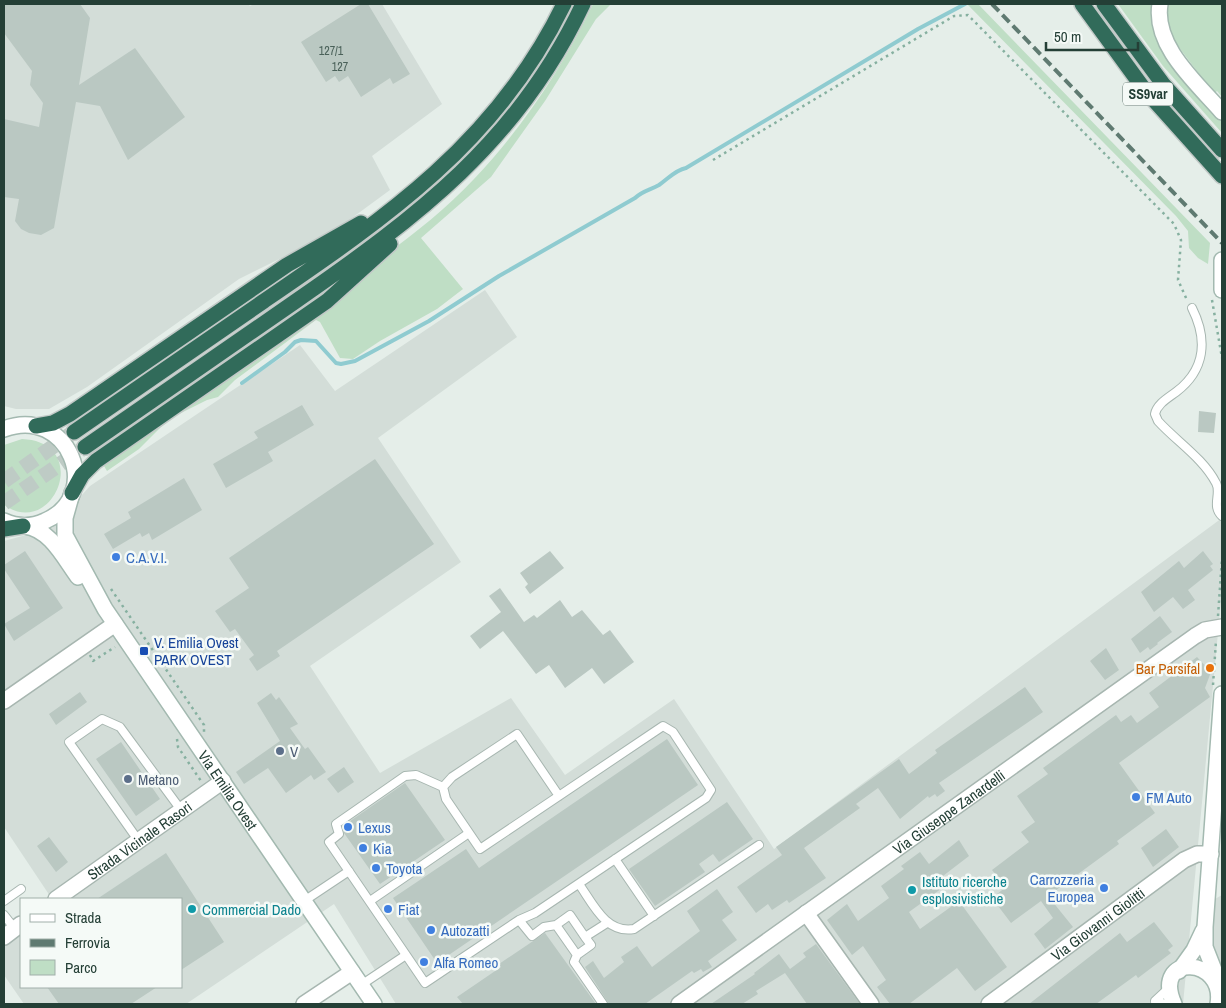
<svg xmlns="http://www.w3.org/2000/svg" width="1226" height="1008" font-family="'Archivo Narrow',sans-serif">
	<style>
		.built { fill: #d3ddd8 }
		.green { fill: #bfdec5 }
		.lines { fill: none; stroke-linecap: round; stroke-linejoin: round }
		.stream { stroke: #8fcbd0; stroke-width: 4 }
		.building { fill: #bac8c2 }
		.highway-tunnel { stroke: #becbc5; stroke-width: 15; stroke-dasharray: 15 8; stroke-linecap: butt }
		.lane-casing { stroke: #a7b6b0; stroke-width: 10 }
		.street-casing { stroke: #a7b6b0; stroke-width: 18 }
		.secondary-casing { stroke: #a3b9b0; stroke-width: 18 }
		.highway-casing { stroke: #c2c9c7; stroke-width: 18 }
		.path { stroke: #86b0a0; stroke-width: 2.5; stroke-dasharray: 2.5 4; stroke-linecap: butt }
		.lane { stroke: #fff; stroke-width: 8 }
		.street { stroke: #fff; stroke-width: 15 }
		.secondary { stroke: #fff; stroke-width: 15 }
		.highway { stroke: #316b5a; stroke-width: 15 }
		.rail { stroke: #5f7a71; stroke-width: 4; stroke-dasharray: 10 5; stroke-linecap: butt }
		.shop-dot { fill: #3f7fe0; stroke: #f5faf7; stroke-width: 2 }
		.transit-dot { fill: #1a4fb4; stroke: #f5faf7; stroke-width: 2 }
		.food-dot { fill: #e8710a; stroke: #f5faf7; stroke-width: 2 }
		.service-dot { fill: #5c6f8a; stroke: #f5faf7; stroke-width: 2 }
		.culture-dot { fill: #0f9aa8; stroke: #f5faf7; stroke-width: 2 }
		.labels { text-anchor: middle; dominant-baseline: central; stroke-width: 5; stroke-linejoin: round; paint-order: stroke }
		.number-label { font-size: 12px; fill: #4a6159 }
		.shield { fill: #f5faf7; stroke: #637770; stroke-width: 1 }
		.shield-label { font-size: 14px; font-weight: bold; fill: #243f36 }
		.shop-label { font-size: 15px; fill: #366cbe; stroke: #f5faf7; text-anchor: start }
		.transit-label { font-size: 15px; fill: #164399; stroke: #f5faf7; text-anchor: start }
		.food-label { font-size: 15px; fill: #c56008; stroke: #f5faf7; text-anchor: end }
		.service-label { font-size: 15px; fill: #4e5e75; stroke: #f5faf7; text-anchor: start }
		.street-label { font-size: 15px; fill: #243f36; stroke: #f5faf7 }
		.culture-label { font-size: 15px; fill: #0d838f; stroke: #f5faf7; text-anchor: start }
	</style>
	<rect width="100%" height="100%" fill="#e5eee9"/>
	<!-- built -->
	<path class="built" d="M4,4H248L250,6L254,4H382L442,104L372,156L390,190L330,234L239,279L87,387L49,409H16L4,406Z
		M485,290L517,337L378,438L461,562L310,666L380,773L511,698L565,775L674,699L774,849L1222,518V590L1183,1004H396L334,904L186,1004H24L4,975V945L21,933V987H181V899H52L4,827V541L52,528L90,486L300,345L335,391Z
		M1222,895V973L1211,954L1215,899Z"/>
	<!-- green -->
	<path class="green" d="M593,4H611L596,19L545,101L491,177L421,238L463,289L437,309L380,341L353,359L340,358L320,322L316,320L235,380L218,397L207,400L177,415L161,427L139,449L107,471L104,466L112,459C185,404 259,349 333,293C381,258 433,223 474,179C523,127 563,67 593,4Z
		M967,4H978L1210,243L1208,264L1198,258L1189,248L1188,231L1176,216Z
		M1118,4H1153L1152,21L1160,43L1222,121V133L1163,66Z
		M1165,4H1222V97L1217,91L1214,94L1169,34Z
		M22,439C93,442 54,540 4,505V445Z"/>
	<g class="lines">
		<!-- stream -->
		<path class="stream" d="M242,383L285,352L295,342L301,340L316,341L336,363L341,364L355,361L429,321L499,276L635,198C642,191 650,190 659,185C668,179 675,170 686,168L918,29L965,4"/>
	</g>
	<!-- building -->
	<path class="building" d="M4,4H80L90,18L79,85L135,48L185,117L128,160L100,106L76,102L54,228L41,235L29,233L21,229L15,221L19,199L4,197V119L39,127L43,103L30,85L32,71L4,33Z
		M361,4H368L410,74L393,84L390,78L361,97L348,76L339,82L335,76L326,82L301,42Z
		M302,405L314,425L268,452L273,461L226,488L213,464L258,438L254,432Z
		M1199,411L1216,413L1214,433L1198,432Z
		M375,459L434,544L277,651L280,656L257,671L249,659L254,655L235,629L230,632L215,611L249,588L229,558Z
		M184,478L202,510L152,540L149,533L142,537L140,533L113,549L104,534L131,518L128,512Z
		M25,551L63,608L14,641L4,624L30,608L4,569V565Z
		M550,551L564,568L530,594L525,587L528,584L520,573Z
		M1203,551L1213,564L1210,566L1213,570L1188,590L1195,600L1183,609L1173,597L1154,612L1141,592L1179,561L1184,568Z
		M500,588L524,622L534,615L537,618L560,600L572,617L582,610L603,635L610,630L634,662L604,684L592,668L565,688L549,665L536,674L503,631L480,649L470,636L501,612L489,596Z
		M1160,616L1172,632L1157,643L1158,644L1150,650L1148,647L1140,653L1131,639Z
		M1106,648L1119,670L1105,680L1090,661Z
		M1197,657L1211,672L1205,688L1210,697L1119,763L1155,813L1117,841L1119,844L1048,896L1073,927L1045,949L1034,934L1053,918L1041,901L1011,923L992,898L1006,887L992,870L1029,842L1021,832L1035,822L1017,796L1048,774L1043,768L1116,715L1121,722L1131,715L1137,723L1159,707L1149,693Z
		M1025,687L1043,712L939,783L945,791L937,797L935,794L929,798L928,796L900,819L878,788L856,804L860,808L804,848L826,878L789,903L787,900L772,910L768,904L756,913L737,887L782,855L776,847L899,759L909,774L937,753L935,750Z
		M80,692L87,702L56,725L49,714Z
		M271,693L276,700L279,697L298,724L290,728L305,749L308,747L326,772L314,780L311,775L286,793L268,768L244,784L236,772L280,741L257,703Z
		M667,739L698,785L437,963L393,898L466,849L479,868Z
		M121,742L160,799L136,816L96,759Z
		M344,767L354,782L338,793L327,779Z
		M405,783L445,840L380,884L344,833L343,826Z
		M727,802L753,839L719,862L713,854L699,864L705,872L655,906L629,869Z
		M1166,829L1179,847L1153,867L1141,848Z
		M49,837L68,862L56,872L37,846Z
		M959,840L969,856L939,879L945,886L909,912L920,929L959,901L1007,967L975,991L957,968L909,1004H890L877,987L886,980L863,946L852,955L827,920L847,904L858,921L889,898L881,886L904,869L901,866L920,852L929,864Z
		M166,853L224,942L181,970V899H97Z
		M717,889L733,912L722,920L737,940L708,961L712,967L703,972L701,969L694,973L692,971L645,1004H609L585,967L593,961L604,978L624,962L621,957L637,946L652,967L700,931L687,911Z
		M1154,922L1173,946L1168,950L1171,953L1138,978L1136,975L1096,1004H1029L1120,933L1127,942Z
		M545,933L596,1004H463L457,997L501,967L499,964Z
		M816,944L860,1004H807L785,973L756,991L758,994L742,1004H711L755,974L754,973L779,954L790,969L806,957L803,953Z
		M47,987H157L131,1004H59Z"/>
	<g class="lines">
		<!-- highway-tunnel -->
		<path class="highway-tunnel" d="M4,481L71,434
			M4,503L85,447"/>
		<!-- lane casing -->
		<g class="lane-casing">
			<path id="lane" d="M1192,308C1208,340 1205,370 1176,392C1168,398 1157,404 1155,414L1158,421C1176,441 1203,458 1216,483C1222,493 1211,506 1222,516
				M138,840L69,742L102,719L120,727L181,810
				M615,859L654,916
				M579,884C593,904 606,934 634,929L759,845
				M4,901L21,889
				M304,901L349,871
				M370,901L469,833
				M4,915L15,929
				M519,920L532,936L544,927L556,925
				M406,955L425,983L519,920L535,913L706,798L711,790L673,732L663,726L480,849L446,799L443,787L452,777L517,734L559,796
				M577,955L591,945L585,937
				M361,985L406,955L329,842L339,834L336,824L405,776L416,775L443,787
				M603,1004L574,962L577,955L556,925L570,915L585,937L607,923
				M1166,1004L1155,1001L1169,988"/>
		</g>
		<!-- street casing -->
		<g class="street-casing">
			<g id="street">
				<path d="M4,701L115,624"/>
				<path id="s1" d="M56,899L223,781"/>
				<path d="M806,913L871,1004"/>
				<path d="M4,937L21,924"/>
				<path d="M304,1004L352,972"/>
				<path id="s2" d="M679,1004L1195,636L1205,630L1222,627"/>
				<path id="s3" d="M989,1004L1184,860L1197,854H1211"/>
			</g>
		</g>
		<!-- secondary casing -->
		<g class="secondary-casing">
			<g id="secondary">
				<path d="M1160,4C1153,46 1197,83 1222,112"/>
				<path d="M1222,260V290"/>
				<path d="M4,429C68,405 105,495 45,521C32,527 17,527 4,521"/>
				<path id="s4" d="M72,493L65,518V535L105,609L374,1004"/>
				<path d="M25,526C50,529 64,558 78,577"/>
				<path d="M1179,971L1194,950L1203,931"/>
				<path d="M1216,975L1205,947V927L1222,694"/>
				<path d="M1174,1004C1151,952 1226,957 1218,1004"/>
			</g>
		</g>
		<!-- highway casing -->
		<g class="highway-casing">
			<path id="highway" d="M1082,4L1144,89L1222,176
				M1104,4L1163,84L1222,150
				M36,426L53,423L70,414L287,265L361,223
				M74,432C138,388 201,344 264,301C387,217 497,142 564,4
				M85,447C155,398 226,350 296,301C417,217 518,142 583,4
				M72,493L82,475L96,461L327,301L390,244
				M4,529L23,526"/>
		</g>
		<!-- path -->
		<path class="path" d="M713,160L954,16L968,15L1174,224L1181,240L1178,280L1187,300
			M1212,300L1222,358
			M111,589L204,725V732
			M1218,616L1222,558
			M90,655L93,661L115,647
			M1213,685L1216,641
			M177,739L178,747L201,781"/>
		<!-- lane -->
		<use href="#lane" class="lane"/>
		<!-- street -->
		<use href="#street" class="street"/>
		<!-- secondary -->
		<use href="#secondary" class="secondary"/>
		<!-- highway -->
		<use href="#highway" class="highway"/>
		<!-- rail -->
		<path class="rail" d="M992,4L1222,243"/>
	</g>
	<!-- markers -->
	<g class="shop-dot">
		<circle cx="116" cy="557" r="5"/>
		<circle cx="1136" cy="797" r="5"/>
		<circle cx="348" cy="827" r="5"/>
		<circle cx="363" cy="848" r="5"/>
		<circle cx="376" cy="868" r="5"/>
		<circle cx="1104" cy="888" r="5"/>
		<circle cx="388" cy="909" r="5"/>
		<circle cx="431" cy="930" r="5"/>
		<circle cx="424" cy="962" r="5"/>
	</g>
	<rect class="transit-dot" x="139" y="646" width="10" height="10" rx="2.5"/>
	<circle class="food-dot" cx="1210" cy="668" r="5"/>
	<g class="service-dot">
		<circle cx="280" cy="751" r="5"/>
		<circle cx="128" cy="779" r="5"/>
	</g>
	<g class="culture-dot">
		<circle cx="912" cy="890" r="5"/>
		<circle cx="192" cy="909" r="5"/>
	</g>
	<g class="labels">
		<!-- number labels -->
		<g class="number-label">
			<text x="331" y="51">127/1</text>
			<text x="340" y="67">127</text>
		</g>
		<!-- shield labels -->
		<rect class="shield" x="1123" y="82.5" width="50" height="23" rx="4"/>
		<g class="shield-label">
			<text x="1148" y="94">SS9var</text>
		</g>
		<!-- shop labels -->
		<g class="shop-label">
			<text x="126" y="557">C.A.V.I.</text>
			<text x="1146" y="797">FM Auto</text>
			<text x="358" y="827">Lexus</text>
			<text x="373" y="848">Kia</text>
			<text x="386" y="868">Toyota</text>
			<text x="1094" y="879" text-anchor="end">Carrozzeria<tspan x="1094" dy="17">Europea</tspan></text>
			<text x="398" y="909">Fiat</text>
			<text x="441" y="930">Autozatti</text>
			<text x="434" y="962">Alfa Romeo</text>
		</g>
		<!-- transit labels -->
		<g class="transit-label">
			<text x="154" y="642">V. Emilia Ovest<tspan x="154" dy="17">PARK OVEST</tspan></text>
		</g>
		<!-- food labels -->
		<g class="food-label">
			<text x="1200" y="668">Bar Parsifal</text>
		</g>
		<!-- service labels -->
		<g class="service-label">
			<text x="290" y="751">V</text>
			<text x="138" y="779">Metano</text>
		</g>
		<!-- street labels -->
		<g class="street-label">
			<text stroke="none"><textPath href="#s4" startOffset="346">Via Emilia Ovest</textPath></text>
			<text stroke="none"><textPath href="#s2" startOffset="331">Via Giuseppe Zanardelli</textPath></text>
			<text stroke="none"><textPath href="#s1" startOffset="102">Strada Vicinale Rasori</textPath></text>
			<text stroke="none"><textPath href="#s3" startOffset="135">Via Giovanni Giolitti</textPath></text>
		</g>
		<!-- culture labels -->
		<g class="culture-label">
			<text x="922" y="881">Istituto ricerche<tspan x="922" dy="17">esplosivistiche</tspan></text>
			<text x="202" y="909">Commercial Dado</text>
		</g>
	</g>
	<!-- border -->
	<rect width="1226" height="1008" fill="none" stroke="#243f36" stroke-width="10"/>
	<!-- legend -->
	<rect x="20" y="898" width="162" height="90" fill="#f5faf7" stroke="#a1afaa"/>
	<rect x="30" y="914" width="25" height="8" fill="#ffffff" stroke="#a1afaa"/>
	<text x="65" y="923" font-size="15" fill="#243f36">Strada</text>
	<rect x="30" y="939" width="25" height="8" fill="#5f7a71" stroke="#a1afaa"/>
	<text x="65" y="948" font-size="15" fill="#243f36">Ferrovia</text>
	<rect x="30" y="960" width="25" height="15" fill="#bfdec5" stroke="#a1afaa"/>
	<text x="65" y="973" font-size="15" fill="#243f36">Parco</text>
	<!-- scale -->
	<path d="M1046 42v8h92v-8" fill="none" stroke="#243f36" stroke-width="2.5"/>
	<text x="1054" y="42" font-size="15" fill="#243f36" stroke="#f5faf7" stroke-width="4" paint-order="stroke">50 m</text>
</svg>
